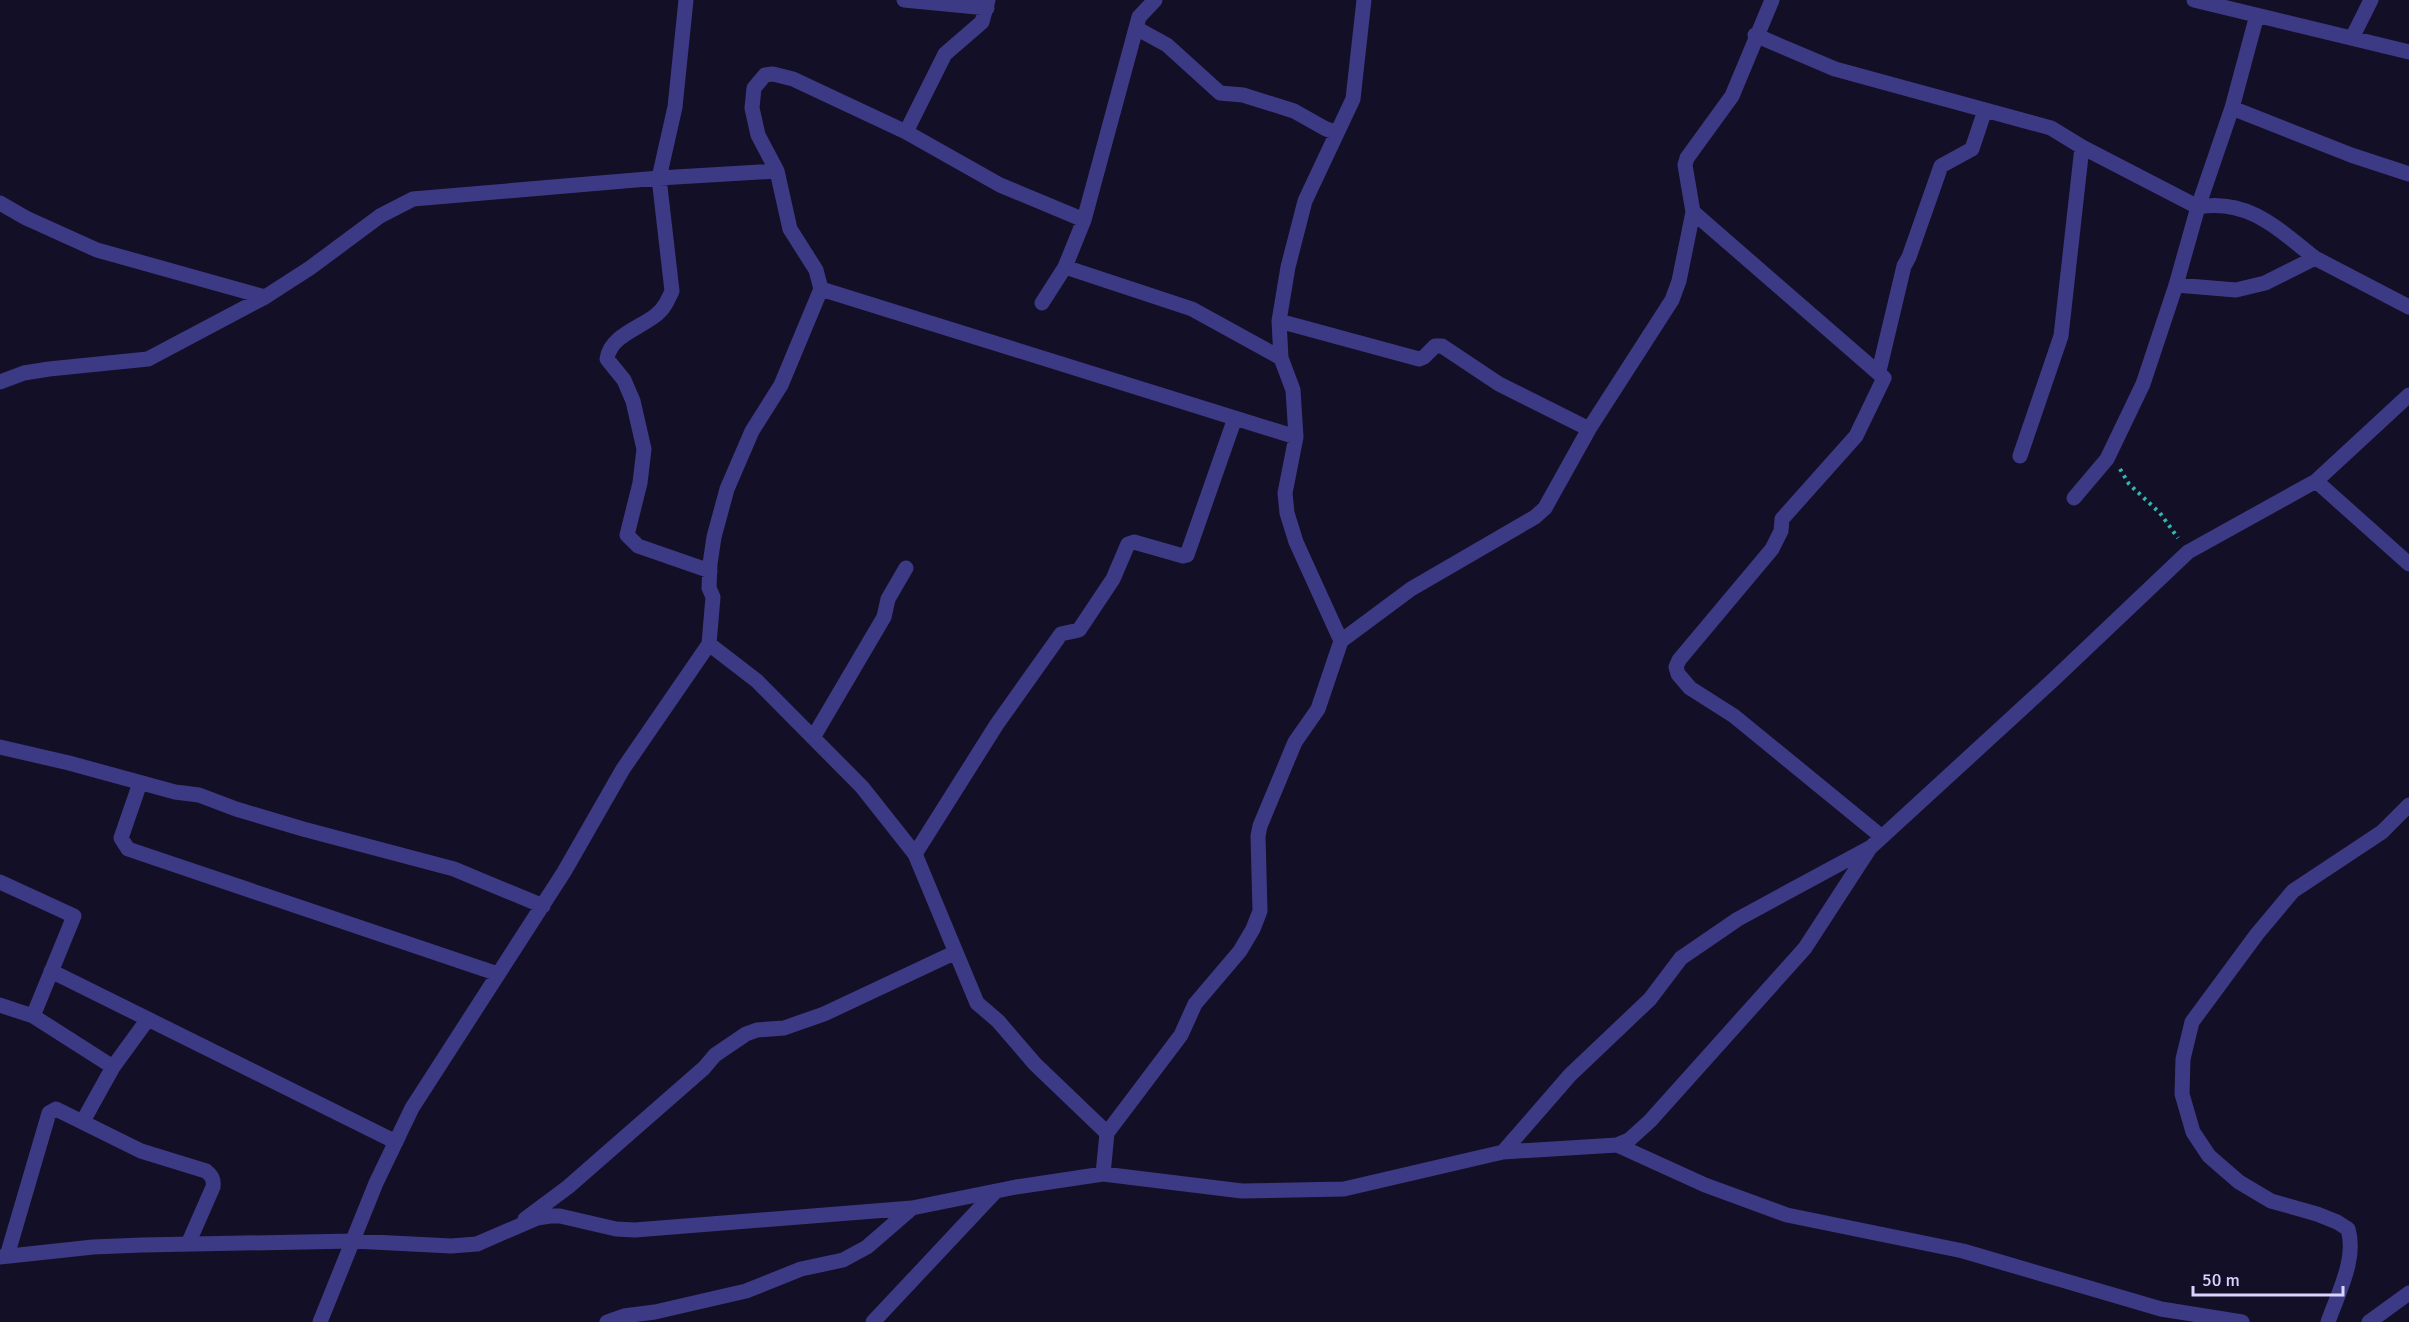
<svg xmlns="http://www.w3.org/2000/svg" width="2409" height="1322" font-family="Signika,sans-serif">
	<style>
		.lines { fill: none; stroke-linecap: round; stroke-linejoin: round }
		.path { stroke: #2fb8b0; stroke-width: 4; stroke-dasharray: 3 4.5; stroke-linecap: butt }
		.street { stroke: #3d3a85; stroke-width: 15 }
	</style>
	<rect width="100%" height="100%" fill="#130f26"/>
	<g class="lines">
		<!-- path -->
		<path class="path" d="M2120,469L2129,484L2160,513L2178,538"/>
		<!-- street -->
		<path class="street" d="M686,0L675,107L659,178L672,291C668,300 664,309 656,315C640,328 610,336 607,359L624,380L633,401L644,449L640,483L627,535L638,546L710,571
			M904,0L987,8
			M2194,0L2409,52
			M1136,28L1167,45L1220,93L1243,95L1294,111L1326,129L1336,132
			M1755,35L1835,69L2051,128L2082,147L2198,207C2248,198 2278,229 2315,258
			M2352,38L2371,0
			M2232,108L2351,155L2409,174
			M906,132L945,54L982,22L988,0
			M0,203L26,218L97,250L265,297
			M1693,212L1884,378L1856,436L1782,519L1781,531L1772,549L1679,660L1676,667L1678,674L1690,688L1734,716L1882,837
			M1084,220L1000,185L906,132L793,79L773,74L765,75L754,88L752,108L758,135L777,171L790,229L816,270L821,289L781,385L752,431L727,489L714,537L710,564L709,588L713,597L709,644L757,681L862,787L915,854L977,1003L998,1021L1035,1064L1107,1133L1103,1174
			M1065,267L1192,309L1281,358
			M2176,285L2236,290L2265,283L2315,258L2409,307
			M821,289L1296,437
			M1042,303L1065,267L1084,220L1139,17L1155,0
			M1279,321L1419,359L1424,357L1435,346H1442L1499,384L1589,429
			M1879,371L1904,266L1909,257L1941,166L1972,149L1985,110
			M0,382L24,373L49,369L148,359L265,297L310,268L380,216L413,199L659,178L777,171
			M2020,456L2061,336L2082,147
			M2316,481L2409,564
			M2074,498L2107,459L2143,384L2176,285L2198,207L2232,108L2257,15
			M1341,641L1411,589L1535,517L1545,508L1589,429L1672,300L1679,281L1693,212L1685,165L1687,158L1732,96L1772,0
			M814,736L884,617L888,599L906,568
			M0,747L69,763L175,792L199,795L236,809L303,829L454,869L543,906
			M140,783L121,838L128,849L498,974
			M915,854L997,724L1061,634L1079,630L1113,579L1128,544L1134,542L1183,556L1187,555L1235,418
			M0,882L74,916L33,1016L0,1005
			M51,971L396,1142
			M33,1016L113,1067L148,1019
			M83,1121L113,1067
			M1107,1133L1181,1035L1195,1004L1240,951L1253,929L1260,911L1258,836L1260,826L1295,742L1318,709L1341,641L1296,542L1287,513L1285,493L1296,437L1293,390L1281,358L1279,321L1288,267L1305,201L1353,99L1364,0
			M1617,1145L1705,1185L1787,1215L1963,1251L2161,1309L2242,1322
			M1503,1152L1617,1145L1629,1140L1650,1121L1805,948L1870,848
			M525,1219L568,1187L704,1068L715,1055L746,1034L757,1030L784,1028L824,1014L956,952
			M7,1256L49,1113L56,1109L141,1151L206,1171C212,1176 214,1179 213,1187L188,1244
			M0,1257L93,1247L142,1245L353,1241L451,1246L477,1244L537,1218L550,1216H560L616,1229L635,1230L912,1208
			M320,1322L376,1183L412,1108L564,872L623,769L709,644
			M607,1322L624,1316L655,1312L746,1291L801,1269L843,1260L867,1247L912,1208L1016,1187L1103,1174L1242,1191L1344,1189L1503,1152L1570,1075L1650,999L1681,958L1738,919L1871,847L2052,681L2188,552L2316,481L2409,395
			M873,1322L995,1192
			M2328,1322C2338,1293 2357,1259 2348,1229L2337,1222L2317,1214L2271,1201L2239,1182L2209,1156L2193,1132L2182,1094L2183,1059L2192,1022L2257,934L2293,891L2382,832L2409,805
			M2369,1322L2409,1293"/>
	</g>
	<!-- scale -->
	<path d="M2193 1286v9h150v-9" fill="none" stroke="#d9d4ff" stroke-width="3"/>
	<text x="2202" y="1286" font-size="18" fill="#d9d4ff" stroke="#130f26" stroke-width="4.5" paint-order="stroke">50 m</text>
</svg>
